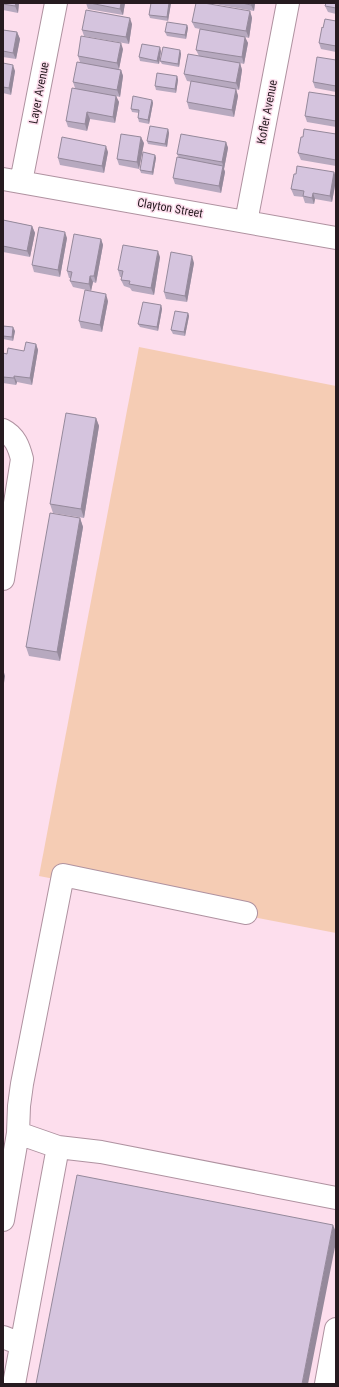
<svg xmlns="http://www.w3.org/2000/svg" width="339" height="1387" font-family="'Roboto Condensed',sans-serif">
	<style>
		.green { fill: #f5ccb4 }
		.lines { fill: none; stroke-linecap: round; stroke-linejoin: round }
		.minor-casing { stroke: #af92a0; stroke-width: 24 }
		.minor { stroke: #fff; stroke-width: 22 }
		.wall { fill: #b7a9bf }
		.shaded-wall { fill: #95899b }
		.building { fill: #d5c4de; stroke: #95899b }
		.labels { text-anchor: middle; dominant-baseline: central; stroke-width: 3; stroke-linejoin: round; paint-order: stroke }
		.street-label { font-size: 12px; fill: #261b20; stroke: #fddeed }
	</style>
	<rect width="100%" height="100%" fill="#fddeed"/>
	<!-- green -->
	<path class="green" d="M139,347L336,386V933L39,876Z"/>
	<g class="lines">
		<!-- minor casing -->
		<g class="minor-casing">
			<path id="minor" d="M3,179L336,238
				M21,182L56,3
				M246,222L288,3
				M3,430C15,436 19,447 22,459L3,579
				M58,1147L18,1133L19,1106L22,1084L63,875L246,913
				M3,1220L18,1133
				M3,1337L21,1344
				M14,1384L58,1147L101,1152L336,1198
				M326,1384L336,1329"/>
		</g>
		<!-- minor -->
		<use href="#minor" class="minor"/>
	</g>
	<!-- wall -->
	<path class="wall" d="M3,3H19L18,13L3,10Z
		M86,3H125L123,15L88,9Z
		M171,3L168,21L150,18L149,15Z
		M209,3H255L254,11Z
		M336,3V14L328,12L325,6Z
		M250,11L252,18L249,38L245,37L248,43L244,64L240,63L242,70L239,90L236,89L238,96L234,117L189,109L187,102L222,87L187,81L184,74L199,56L196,50L200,29L195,28L192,22Z
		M336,21V52L321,49L319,43L323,28Z
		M132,24L129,44L84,36L82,30Z
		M187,25L188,28L186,39L167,36L165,32Z
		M3,30L17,32L20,39L16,59L3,57Z
		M123,49L119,69L121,70L123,76L120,97L116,96L119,102L115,123L90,119L87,131L68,127L66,121L75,88L73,82L80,62L78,56Z
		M180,50L181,54L179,67L162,64L160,61Z
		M161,51L159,64L140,61L139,57Z
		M336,60V92L315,88L313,82Z
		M3,63L15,71L11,95L3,93Z
		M177,76L178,80L176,93L156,90L155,86Z
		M336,96V127L307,122L305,116Z
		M152,100L153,103L149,124L139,122L138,118L139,113L132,112L131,109Z
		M168,129L169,133L167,147L148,144L147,141Z
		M336,134V166L301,160L298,153L303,137Z
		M226,142L228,148L224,169L225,172L221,193L175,184L173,178L179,158L177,154Z
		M144,143L139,169L119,165L117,159Z
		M108,152L104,173L60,165L58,158Z
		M155,155L156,158L153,175L141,173L140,170Z
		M334,172L336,178V180L332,202L315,199L314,204L305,203L303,197L294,196L291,189L296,174Z
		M3,220L32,226L35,233L30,257L3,252Z
		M67,238L60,277L34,272L32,265Z
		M101,239L103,245L96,283L93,282L91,291L73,287L70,281L71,278H69L67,271Z
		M160,257L154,295L132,291L130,288L124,286L121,280L122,277H120L118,270Z
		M194,263L187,302L166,299L164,292Z
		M108,301L102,332L81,328L79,321Z
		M161,305L162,309L158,331L140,327L138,324Z
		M188,313L189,316L185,336L173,334L171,330Z
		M3,326L15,331L13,341L3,339Z
		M36,344L38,350L32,385L17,382L16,385L3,383V353L7,354L24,351Z
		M96,418L99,426L84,518L53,513L50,504Z
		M80,518L83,527L60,661L29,656L26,647Z"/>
	<!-- shaded-wall -->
	<path class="shaded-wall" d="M16,3H19L18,13L15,6Z
		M121,3H125L123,15L120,9Z
		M169,3H171L168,21L167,17Z
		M252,3H255L254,11L251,5Z
		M250,11L252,18L249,38L246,31Z
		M130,18L132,24L129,44L126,37Z
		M187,25L188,28L186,39L185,35Z
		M17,32L20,39L16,59L13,53Z
		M245,37L248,43L244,64L242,57Z
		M121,43L123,49L119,69L117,63Z
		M160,47L161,51L159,64L157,61Z
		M180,50L181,54L179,67L178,64Z
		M240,63L242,70L239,90L236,83Z
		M13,65L15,71L11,95L9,88Z
		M121,70L123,76L120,97L117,90Z
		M177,76L178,80L176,93L175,89Z
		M236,89L238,96L234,117L232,110Z
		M116,96L119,102L115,123L113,117Z
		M152,100L153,103L149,124L148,120Z
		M87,112L90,119L87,131L85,124Z
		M168,129L169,133L167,147L165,144Z
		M141,137L144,143L139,169L137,162Z
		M226,142L228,148L224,169L222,162Z
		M106,146L108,152L104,173L102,166Z
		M155,155L156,158L153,175L152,172Z
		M223,166L225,172L221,193L219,186Z
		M334,172L336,178V180L332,202L330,196Z
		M313,193L315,199L314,204L312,198Z
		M32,226L35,233L30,257L27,251Z
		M65,232L67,238L60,277L58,270Z
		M101,239L103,245L96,283L94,276Z
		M158,251L160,257L154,295L151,288Z
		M192,256L194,263L187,302L185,296Z
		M90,276L93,282L91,291L89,284Z
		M106,294L108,301L102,332L100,325Z
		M161,305L162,309L158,331L157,327Z
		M188,313L189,316L185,336L184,332Z
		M13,327L15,331L13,341L12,337Z
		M36,344L38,350L32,385L30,378Z
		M14,376L17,382L16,385L14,378Z
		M96,418L99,426L84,518L81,509Z
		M80,518L83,527L60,661L57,652Z
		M3,669L5,676L3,690Z
		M333,1225L336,1232V1242L308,1384H302Z"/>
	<!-- building -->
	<path class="building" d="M3,3H16L15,6L3,4Z
		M90,3H121L120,9Z
		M151,3H169L167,17L149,15Z
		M196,3H204L250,11L246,31L192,22Z
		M242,3H252L251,5Z
		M326,3H336V8L325,6Z
		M86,10L130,18L126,37L82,30Z
		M325,19L336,21V46L319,43L322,27L323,28Z
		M167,22L187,25L185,35L165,32Z
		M200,29L245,37L242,57L196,50Z
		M3,30L17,32L13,53L3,51Z
		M81,36L121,43L117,63L78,56Z
		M142,44L160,47L157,61L139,57Z
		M163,47L180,50L178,64L160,61Z
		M188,54L240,63L236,83L184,74Z
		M317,57L336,60V86L313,82Z
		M77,62L121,70L117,90L73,82Z
		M3,63L13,65L9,88L3,87Z
		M157,73L177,76L175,89L155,86Z
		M191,81L236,89L232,110L187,102Z
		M72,88L116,96L113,117L87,112L85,124L66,121Z
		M309,92L336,96V121L305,116Z
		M133,96L152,100L148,120L138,118L139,110L131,109Z
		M150,126L168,129L165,144L147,141Z
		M304,129L336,134V160L298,153L301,137H303Z
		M121,134L141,137L137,162L117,159Z
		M181,134L226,142L222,162L177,154Z
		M62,137L106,146L102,166L58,158Z
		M143,152L155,155L152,172L140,170Z
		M177,157L223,166L219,186L173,178Z
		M297,166L334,172L330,196L313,193L312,198L303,196L304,191L291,189L294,174H296Z
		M3,220L32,226L27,251L3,246Z
		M39,227L65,232L58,270L32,265Z
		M74,234L101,239L94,276H90L89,284L70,281L72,272L67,271Z
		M123,245L158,251L151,288L129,284L130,281L121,280L123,271L118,270Z
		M171,252L192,256L185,296L164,292Z
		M85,290L106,294L100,325L79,321Z
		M143,302L161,305L157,327L138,324Z
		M175,311L188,313L184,332L171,330Z
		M3,326L13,327L12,337L3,336Z
		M26,342L36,344L30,378L14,376V378L3,377V353L7,354L8,348L24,351Z
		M66,413L96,418L81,509L50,504Z
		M50,513L80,518L57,652L26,647Z
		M77,1175L333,1225L302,1384H36Z"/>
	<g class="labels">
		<!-- street labels -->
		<g class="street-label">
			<text transform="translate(39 93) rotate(-79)">Layer Avenue</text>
			<text transform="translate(267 112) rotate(-79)">Kofler Avenue</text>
			<text transform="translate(170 208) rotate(10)">Clayton Street</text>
		</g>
	</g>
	<!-- border -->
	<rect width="339" height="1387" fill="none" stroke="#261b20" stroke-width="8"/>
</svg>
